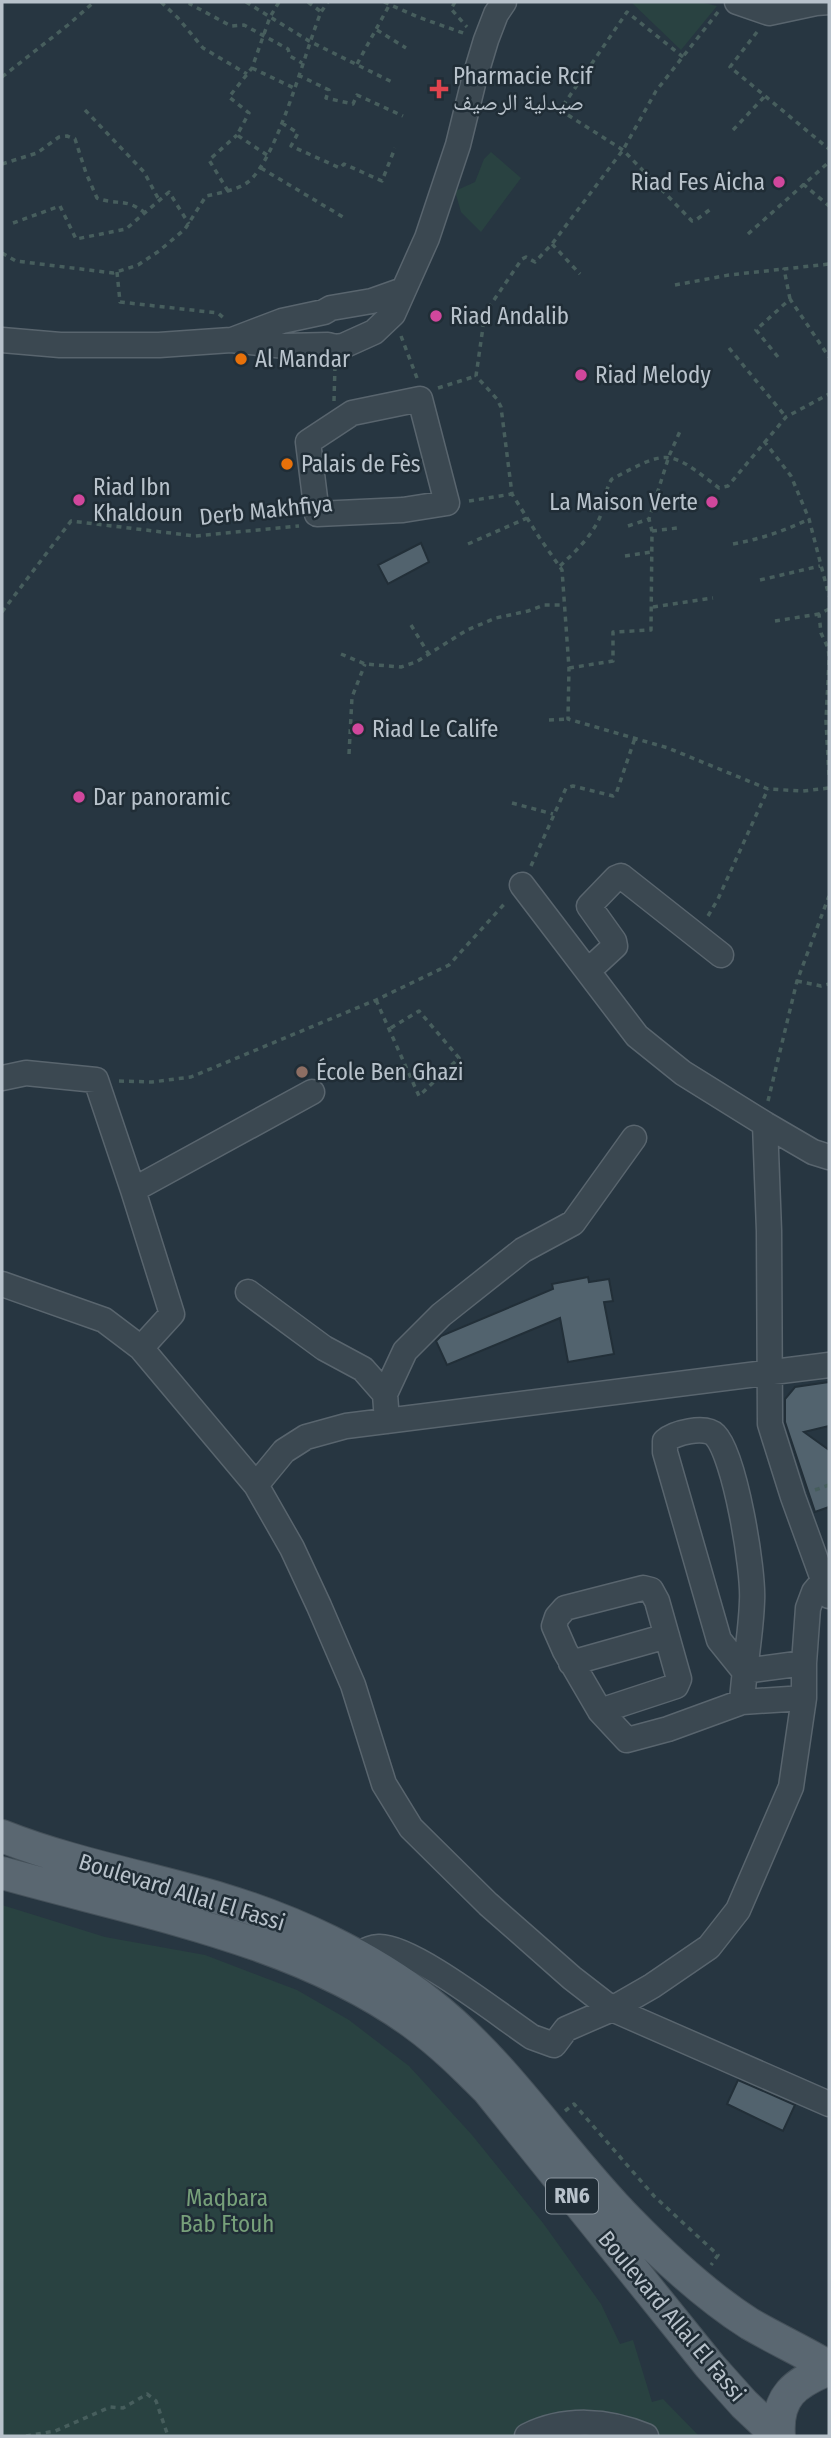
<svg xmlns="http://www.w3.org/2000/svg" width="831" height="2438" font-family="'Fira Sans Condensed','Noto Naskh Arabic',sans-serif">
	<style>
		.green { fill: #294241 }
		.building { fill: #52636e; stroke: #222f38; stroke-width: 2 }
		.lines { fill: none; stroke-linecap: round; stroke-linejoin: round }
		.minor-casing { stroke: #59656e; stroke-width: 27 }
		.major-casing { stroke: #45515a; stroke-width: 34 }
		.path { stroke: #475e5d; stroke-width: 3.5; stroke-dasharray: 5 5; stroke-linecap: butt }
		.minor { stroke: #3b4851; stroke-width: 24 }
		.major { stroke: #5a6771; stroke-width: 32 }
		.health-dot { fill: #e0444e; stroke: #202d36; stroke-width: 2.5 }
		.hotel-dot { fill: #d1479c; stroke: #202d36; stroke-width: 2.5 }
		.food-dot { fill: #e8710a; stroke: #202d36; stroke-width: 2.5 }
		.education-dot { fill: #8d6e63; stroke: #202d36; stroke-width: 2.5 }
		.labels { text-anchor: middle; dominant-baseline: central; stroke-width: 5; stroke-linejoin: round; paint-order: stroke }
		.shield { fill: #202d36; stroke: #8a959e; stroke-width: 2 }
		.shield-label { font-size: 21px; font-weight: bold; fill: #b8c2cb }
		.poi-label { font-size: 23px; fill: #b8c2cb; stroke: #202d36; text-anchor: start }
		.street-label { font-size: 23px; fill: #b8c2cb; stroke: #202d36 }
		.park-label { font-size: 23px; fill: #77a07a; stroke: #202d36 }
	</style>
	<rect width="100%" height="100%" fill="#273641"/>
	<!-- green -->
	<path class="green" d="M631,2H700L717,6L681,50Z
		M491,152L521,178L481,232L461,212L455,191L475,182L484,159Z
		M2,1905L105,1937L205,1955L297,1990L349,2020L409,2066L472,2135L543,2223L601,2304L620,2344L633,2340L652,2402L663,2399L699,2436H2Z"/>
	<!-- building -->
	<path class="building" d="M421,543L429,562L388,584L378,565Z
		M588,1277L589,1282L609,1279L613,1301L604,1302L614,1354L568,1362L560,1318L447,1365L436,1341L441,1336L553,1289L552,1284Z
		M829,1382V1426L804,1432L829,1450V1507L815,1512L785,1422V1399L795,1387Z
		M738,2080L795,2105L783,2131L727,2104Z"/>
	<g class="lines">
		<!-- minor casing -->
		<g class="minor-casing">
			<path id="minor" d="M737,2L769,13L816,3L829,2
				M2,340L60,345H159L231,340L285,346L328,345L335,347L343,346L374,332L393,314L427,238L458,145L474,80L486,40L496,14L504,2
				M232,340L282,321L324,312L331,308L372,301L403,290
				M420,399L447,503L403,510L317,514L308,442L352,413Z
				M522,885L637,1036L683,1073L765,1124L813,1152L829,1157
				M589,970L615,946L614,941L589,906L616,878L621,876L721,955
				M2,1078L26,1073L96,1080L133,1190
				M765,1124L769,1231L770,1424L793,1497L829,1596
				M2,1284L104,1320L141,1348L256,1485L292,1548L319,1606L353,1685L384,1784L411,1828L488,1904L572,1978L612,2009L829,2104
				M248,1292L324,1348L363,1369L385,1394
				M141,1348L172,1314L133,1190L312,1092
				M387,1421L385,1394L405,1351L441,1315L523,1250L573,1223L634,1138
				M256,1485L284,1451L306,1437L346,1426L829,1365
				M571,1663L667,1636
				M744,1671L804,1663
				M742,1702C744,1668 751,1635 752,1601C754,1571 735,1455 715,1435C705,1425 674,1433 665,1441V1452L719,1640L744,1671
				M600,1711L676,1686L679,1679L657,1601L651,1590L643,1588L565,1608L557,1617L554,1626L565,1651L600,1711L627,1740L668,1729L742,1702L804,1698
				M350,1968C356,1956 364,1948 379,1947C411,1945 502,2017 532,2037L554,2045L566,2029L612,2009L652,1986L709,1947L738,1910L791,1787L804,1698V1663L808,1608L814,1592L824,1580L829,1578
				M527,2436C565,2417 608,2420 646,2436"/>
		</g>
		<!-- major casing -->
		<g class="major-casing">
			<path id="major" d="M2,1836C70,1863 150,1878 221,1899C294,1921 369,1956 429,2003C507,2064 560,2151 629,2221C666,2259 706,2296 750,2324C776,2339 804,2352 829,2367
				M2,1873C140,1912 299,1939 416,2025C442,2044 465,2067 488,2090L710,2366L744,2404L778,2436
				M779,2436C776,2396 795,2383 829,2369"/>
		</g>
		<!-- path -->
		<path class="path" d="M161,2L178,18L203,48L247,74
			M191,2L190,4L231,26L244,25L288,49L290,56L302,63
			M246,2L309,41L394,83
			M308,2L320,11
			M384,2L418,17L466,34
			M455,2L451,9L467,27
			M718,12L656,91L623,150L552,244L535,262L526,257L522,259L485,313L476,376L497,399L501,407L512,494L539,537L562,570L569,668L568,719L668,748L768,789L803,791L829,788
			M377,30L406,48
			M757,32L730,67L829,149
			M683,57L627,12L560,110L623,150L692,221L696,220L712,208
			M357,64L391,2
			M252,68L294,88
			M298,75L329,90L326,98L353,104L357,95L403,116
			M2,77L68,25L94,2
			M85,110L144,172L159,200
			M282,123L298,133L291,146L340,168L344,164L382,181L395,148
			M733,130L766,95
			M267,155L237,135L249,113L229,97L252,68L270,17L279,2
			M2,164L37,153L59,137L67,136L75,139L86,173L97,198C118,206 125,197 145,213
			M261,168L343,217
			M803,184L829,206
			M228,191L209,160L237,135
			M13,223L60,206L76,239L126,229L169,192L189,224
			M748,234L829,162
			M552,244L580,274
			M2,253L16,261L113,273L138,265L159,251L185,229L206,196C220,193 237,190 248,182C278,158 305,51 321,12L328,2
			M117,272L120,302L218,313L225,319
			M675,285L729,275L784,269
			M790,299L784,269L829,264
			M401,336L417,378
			M729,348L786,417
			M778,357L756,330L790,299L829,357
			M438,388L476,376
			M334,401L335,366
			M764,441L791,476L809,519L829,596
			M469,501L512,494
			M628,526L649,519
			M652,531L677,528
			M468,544L527,518
			M733,544C761,539 784,531 809,519
			M625,556L652,552
			M560,566C576,551 591,537 600,517C604,506 606,486 612,479C669,449 668,449 719,488L728,486L786,417L829,394
			M760,580L820,566
			M653,607L713,598
			M829,609L819,614L821,633L828,648L829,656
			M2,612L71,521L195,536L299,526
			M775,621L819,614
			M411,625L428,653
			M341,654L365,664L401,667L416,662L467,630L496,618L528,611L544,605H563
			M829,660L826,721L829,777
			M569,668L613,661V632L651,630L652,531L649,519L669,456L681,429
			M549,720L568,719
			M349,754L352,697L365,664
			M512,803L553,814
			M531,866L566,788L573,786L613,796L616,794L635,738
			M708,916L718,899L768,789
			M797,981L821,986L829,984
			M376,1000L419,1096L459,1058L419,1011L389,1029
			M119,1081L152,1082L191,1077L376,1000L449,965L507,901
			M768,1101L797,981L829,896
			M815,1490L829,1485
			M565,2111L574,2104L654,2196L718,2255L711,2265
			M26,2436L55,2431L110,2407L123,2408L147,2394L156,2401L168,2436"/>
		<!-- minor -->
		<use href="#minor" class="minor"/>
		<!-- major -->
		<use href="#major" class="major"/>
	</g>
	<!-- markers -->
	<path class="health-dot" d="M435.5 78.5h7v7h7v7h-7v7h-7v-7h-7v-7h7z"/>
	<g class="hotel-dot">
		<circle cx="779" cy="182" r="7"/>
		<circle cx="436" cy="316" r="7"/>
		<circle cx="581" cy="375" r="7"/>
		<circle cx="79" cy="500" r="7"/>
		<circle cx="712" cy="502" r="7"/>
		<circle cx="358" cy="729" r="7"/>
		<circle cx="79" cy="797" r="7"/>
	</g>
	<g class="food-dot">
		<circle cx="241" cy="359" r="7"/>
		<circle cx="287" cy="464" r="7"/>
	</g>
	<circle class="education-dot" cx="302" cy="1072" r="7"/>
	<g class="labels">
		<!-- shield labels -->
		<rect class="shield" x="546" y="2178.5" width="52" height="35" rx="5"/>
		<g class="shield-label">
			<text x="572" y="2196">RN6</text>
		</g>
		<!-- poi labels -->
		<g class="poi-label">
			<text x="453" y="76">Pharmacie Rcif<tspan x="453" dy="26">صيدلية الرصيف</tspan></text>
			<text x="765" y="182" text-anchor="end">Riad Fes Aicha</text>
			<text x="450" y="316">Riad Andalib</text>
			<text x="255" y="359">Al Mandar</text>
			<text x="595" y="375">Riad Melody</text>
			<text x="301" y="464">Palais de Fès</text>
			<text x="93" y="487">Riad Ibn<tspan x="93" dy="26">Khaldoun</tspan></text>
			<text x="698" y="502" text-anchor="end">La Maison Verte</text>
			<text x="372" y="729">Riad Le Calife</text>
			<text x="93" y="797">Dar panoramic</text>
			<text x="316" y="1072">École Ben Ghazi</text>
		</g>
		<!-- street labels -->
		<g class="street-label">
			<text transform="translate(266 510) rotate(-6)">Derb Makhfiya</text>
			<text transform="translate(182 1892) rotate(17)">Boulevard Allal El Fassi</text>
			<text transform="translate(672 2316) rotate(50)">Boulevard Allal El Fassi</text>
		</g>
		<!-- park labels -->
		<g class="park-label">
			<text x="227" y="2198">Maqbara<tspan x="227" dy="26">Bab Ftouh</tspan></text>
		</g>
	</g>
	<!-- border -->
	<rect width="831" height="2438" fill="none" stroke="#b8c2cb" stroke-width="7"/>
</svg>
